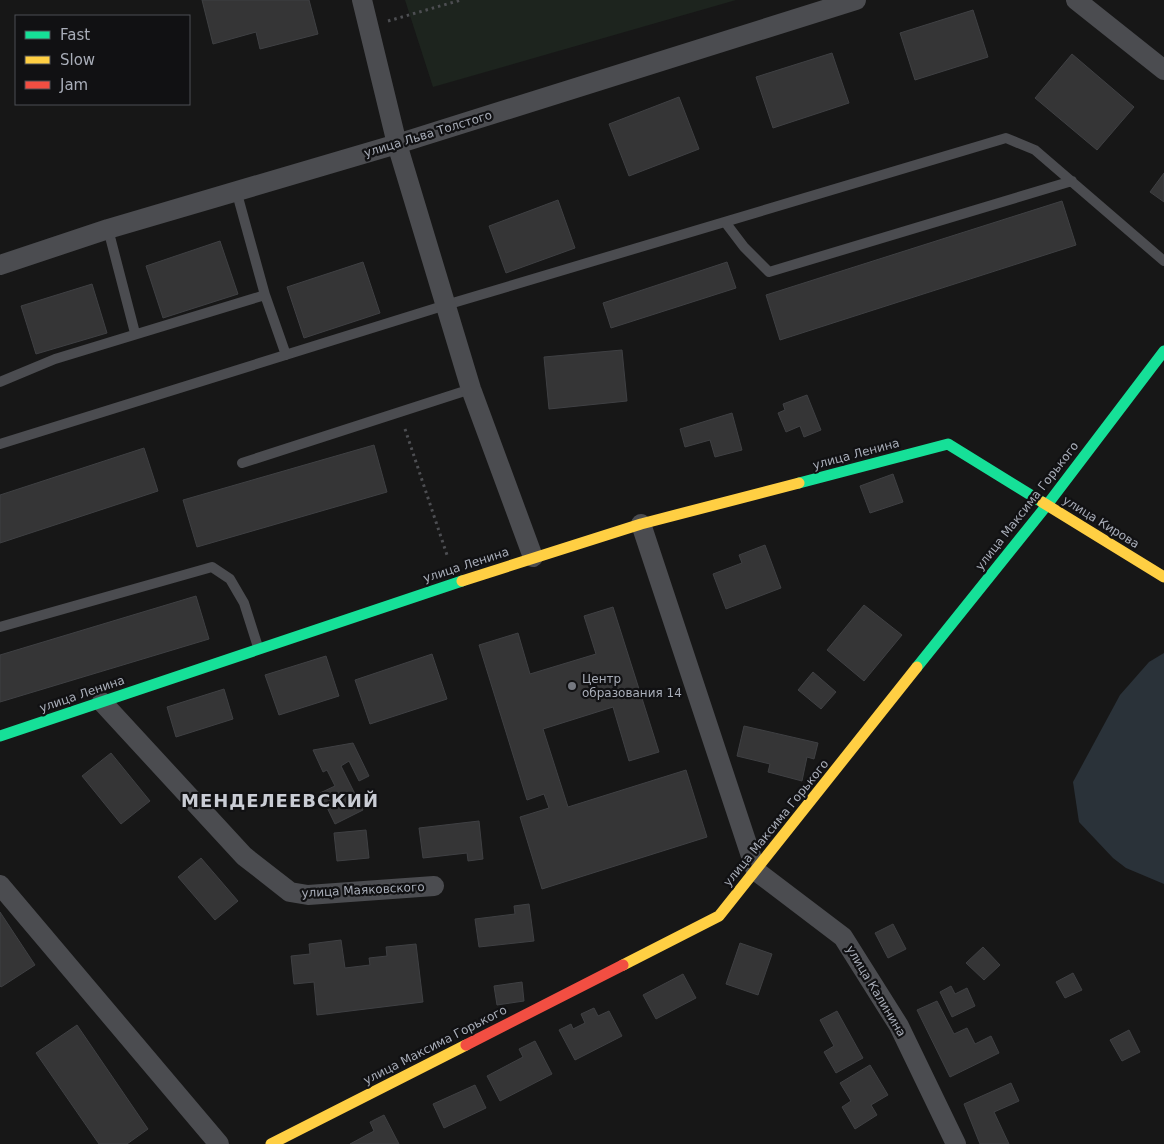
<svg xmlns="http://www.w3.org/2000/svg" width="1164" height="1144" font-family="'DejaVu Sans',sans-serif">
	<style>
		.green { fill: #1d241e }
		.water { fill: #2a3239 }
		.building { fill: #353536; stroke: #3f4043 }
		.lines { fill: none; stroke-linecap: round; stroke-linejoin: round }
		.path { stroke: #4d4e52; stroke-width: 3; stroke-dasharray: 2.5 4; stroke-linecap: butt }
		.lane { stroke: #4b4c50; stroke-width: 10 }
		.street { stroke: #4b4c50; stroke-width: 20 }
		.fast { stroke: #16e098; stroke-width: 11 }
		.slow { stroke: #ffcf43; stroke-width: 11 }
		.jam { stroke: #f24e42; stroke-width: 11 }
		.poi-dot { fill: #757880; stroke: #111113; stroke-width: 2 }
		.labels { text-anchor: middle; dominant-baseline: central; stroke-width: 4.5; stroke-linejoin: round; paint-order: stroke }
		.street-label { font-size: 12px; fill: #a8adb8; stroke: #111113 }
		.poi-label { font-size: 12px; fill: #a8adb8; stroke: #111113; text-anchor: start }
		.district-label { font-size: 18px; font-weight: bold; letter-spacing: 1px; fill: #c9ccd4; stroke: #111113 }
	</style>
	<rect width="100%" height="100%" fill="#171717"/>
	<!-- green -->
	<path class="green" d="M405,0H736L433,87Z"/>
	<!-- water -->
	<path class="water" d="M1164,653V884L1126,868L1113,858L1079,822L1073,782L1120,695L1149,662Z"/>
	<!-- building -->
	<path class="building" d="M202,0H309L318,34L260,49L256,32L213,44Z
		M973,10L988,57L915,80L900,33Z
		M832,53L849,103L773,128L756,77Z
		M1072,54L1134,107L1097,150L1035,98Z
		M679,97L699,149L629,176L609,124Z
		M1164,173V202L1150,192Z
		M558,200L575,248L506,273L489,226Z
		M1062,201L1076,245L780,340L766,295Z
		M220,241L238,294L163,318L146,266Z
		M363,262L380,313L304,338L287,287Z
		M727,262L736,288L611,328L603,303Z
		M92,284L107,333L36,354L21,306Z
		M622,350L627,401L549,409L544,357Z
		M807,395L821,430L804,437L800,426L786,432L778,413L785,410L783,404Z
		M732,413L742,450L715,457L710,440L685,447L680,429Z
		M374,445L387,492L197,547L183,500Z
		M144,448L158,491L0,543V495Z
		M893,474L903,502L870,513L860,486Z
		M765,545L781,588L726,609L713,574L742,563L739,555Z
		M196,596L209,639L0,702V655Z
		M864,605L902,635L864,681L827,650Z
		M613,607L659,752L629,761L613,707L543,729L568,807L686,770L707,837L542,889L520,817L549,808L544,794L527,800L479,645L518,633L530,674L596,654L584,616Z
		M432,654L447,699L370,724L355,680Z
		M326,656L339,696L279,715L265,675Z
		M813,672L836,692L821,709L798,690Z
		M224,689L233,719L176,737L167,707Z
		M744,726L818,743L814,759L807,757L802,781L768,772L770,764L737,756Z
		M353,743L369,776L359,781L349,761L341,766L363,810L335,824L320,793L335,786L327,770L323,772L313,750Z
		M111,753L150,801L121,824L82,776Z
		M479,821L483,859L468,861L467,853L423,858L419,828Z
		M366,830L369,858L337,861L334,833Z
		M201,858L238,901L215,920L178,877Z
		M529,904L534,941L479,947L475,919L515,914L514,906Z
		M0,912L35,965L1,987L0,986Z
		M893,924L906,949L888,958L875,933Z
		M341,940L345,968L370,965L369,958L387,956L386,947L416,944L423,1002L317,1015L314,982L294,984L291,956L310,954L309,944Z
		M740,943L772,954L758,995L726,984Z
		M983,947L1000,965L984,980L966,963Z
		M1073,973L1082,990L1065,998L1056,982Z
		M683,974L696,998L656,1019L643,995Z
		M522,982L524,1001L497,1005L494,986Z
		M951,986L955,994L967,988L975,1006L952,1017L940,992Z
		M937,1001L954,1034L967,1028L975,1044L991,1036L999,1053L950,1077L917,1010Z
		M594,1008L598,1016L609,1011L622,1036L575,1060L559,1030L571,1024L573,1029L585,1023L581,1014Z
		M837,1011L863,1058L836,1073L824,1052L834,1046L820,1020Z
		M77,1025L148,1129L127,1144H99L36,1053Z
		M1129,1030L1140,1052L1122,1061L1110,1040Z
		M535,1041L552,1074L500,1101L487,1076L523,1057L519,1049Z
		M870,1065L888,1095L871,1105L877,1115L855,1129L842,1107L851,1101L840,1083Z
		M1011,1083L1019,1101L994,1112L1009,1144H980L964,1104Z
		M475,1085L486,1108L444,1128L433,1104Z
		M384,1115L399,1144H350L374,1131L370,1122Z"/>
	<g class="lines">
		<!-- path -->
		<path class="path" d="M388,21L461,0
			M405,429L448,558"/>
		<!-- lane -->
		<path class="lane" d="M725,222L744,247L769,272L1072,181
			M108,229L135,333
			M265,295L286,355
			M0,382L55,359L265,295L236,190
			M0,444L446,305L1006,138L1035,150L1164,261
			M242,463L471,389
			M0,627L212,567L230,579L244,603L258,647"/>
		<!-- street -->
		<path class="street" d="M362,0L397,144L471,389L533,557
			M1076,0L1164,70
			M0,265L108,229L397,144L856,0
			M641,524L756,871L843,937L899,1026L956,1144
			M102,702L244,856L290,892L308,895L434,886
			M0,885L219,1144"/>
		<!-- fast -->
		<path class="fast" d="M799,483L948,444L1042,502
			M917,667L1047,505L1164,351
			M0,736L462,581"/>
		<!-- slow -->
		<path class="slow" d="M1042,502L1164,577
			M462,581L641,524L799,483
			M623,965L719,916L917,667
			M271,1144L466,1045"/>
		<!-- jam -->
		<path class="jam" d="M466,1045L623,965"/>
	</g>
	<!-- markers -->
	<circle class="poi-dot" cx="572" cy="686" r="5"/>
	<g class="labels">
		<!-- street labels -->
		<g class="street-label">
			<text transform="translate(428 134) rotate(-17)">улица Льва Толстого</text>
			<text transform="translate(856 454) rotate(-15)">улица Ленина</text>
			<text transform="translate(1027 506) rotate(-52)">улица Максима Горького</text>
			<text transform="translate(1101 522) rotate(32)">улица Кирова</text>
			<text transform="translate(466 565) rotate(-18)">улица Ленина</text>
			<text transform="translate(82 694) rotate(-19)">улица Ленина</text>
			<text transform="translate(776 823) rotate(-51)">улица Максима Горького</text>
			<text transform="translate(363 890) rotate(-3)">улица Маяковского</text>
			<text transform="translate(876 991) rotate(59)">улица Калинина</text>
			<text transform="translate(435 1045) rotate(-27)">улица Максима Горького</text>
		</g>
		<!-- poi labels -->
		<g class="poi-label">
			<text x="582" y="679">Центр<tspan x="582" dy="14">образования 14</tspan></text>
		</g>
		<!-- district labels -->
		<g class="district-label">
			<text x="280" y="800">МЕНДЕЛЕЕВСКИЙ</text>
		</g>
	</g>
	<!-- legend -->
	<rect x="15" y="15" width="175" height="90" fill="#111113" stroke="#4d4f55"/>
	<rect x="25" y="31" width="25" height="8" fill="#16e098" stroke="#4d4f55"/>
	<text x="60" y="40" font-size="15" fill="#a8adb8">Fast</text>
	<rect x="25" y="56" width="25" height="8" fill="#ffcf43" stroke="#4d4f55"/>
	<text x="60" y="65" font-size="15" fill="#a8adb8">Slow</text>
	<rect x="25" y="81" width="25" height="8" fill="#f24e42" stroke="#4d4f55"/>
	<text x="60" y="90" font-size="15" fill="#a8adb8">Jam</text>
</svg>
